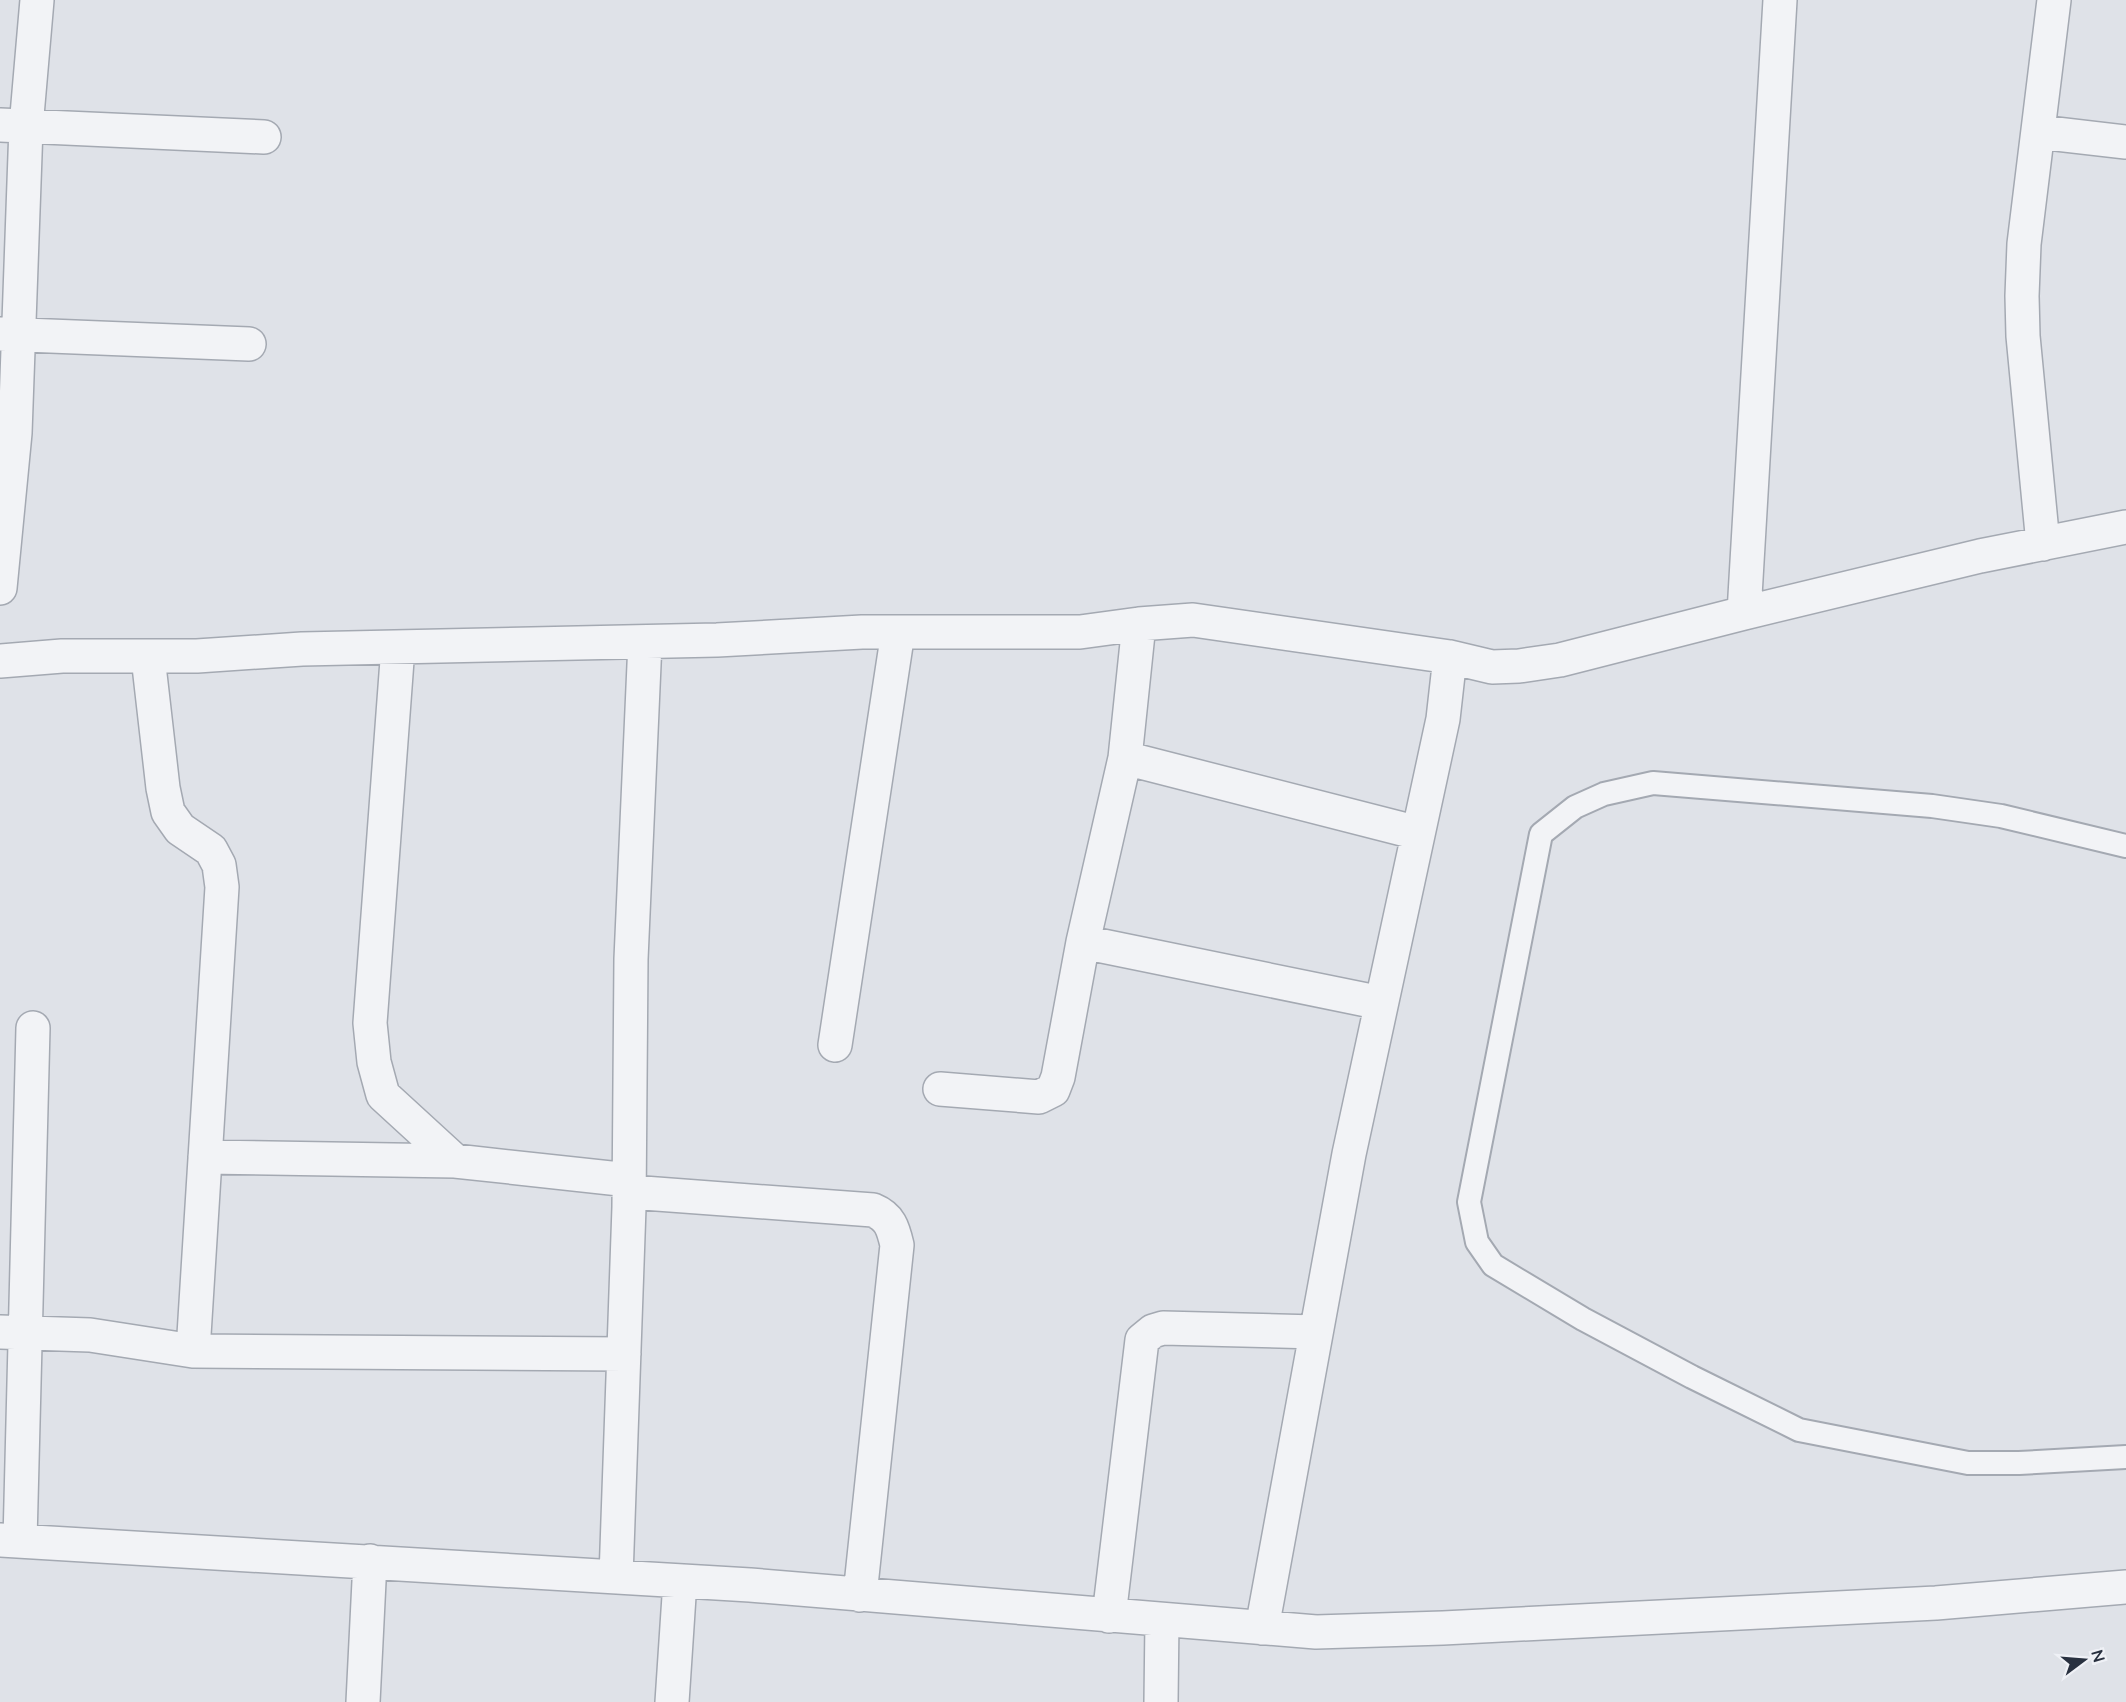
<svg xmlns="http://www.w3.org/2000/svg" width="2126" height="1702" font-family="Mulish,sans-serif">
	<style>
		.lines { fill: none; stroke-linecap: round; stroke-linejoin: round }
		.service-casing { stroke: #a4a9b2; stroke-width: 26 }
		.minor-casing { stroke: #a4a9b2; stroke-width: 36 }
		.service { stroke: #f2f3f6; stroke-width: 22 }
		.minor { stroke: #f2f3f6; stroke-width: 33 }
	</style>
	<rect width="100%" height="100%" fill="#dfe2e8"/>
	<g class="lines">
		<!-- service casing -->
		<g class="service-casing">
			<path id="service" d="M2126,846L2001,816L1932,806L1653,783L1604,794L1575,807L1541,834L1469,1202L1477,1242L1493,1265L1583,1319L1692,1377L1799,1430L1968,1463H2019L2126,1457"/>
		</g>
		<!-- minor casing -->
		<g class="minor-casing">
			<path id="minor" d="M0,125L264,137
				M2039,132L2126,142
				M0,334L249,344
				M2043,544L2023,336L2022,296L2024,244L2054,0
				M0,588L15,433L26,127L37,0
				M1744,613L1780,0
				M398,647L370,1023L374,1062L383,1095L455,1161
				M148,657L163,788L168,812L180,829L211,850L219,865L222,887L193,1351
				M0,661L62,656H197L302,649L717,640L862,632H1080L1139,624L1193,620L1450,657
				M1125,758L1418,833
				M1083,942L1381,1003
				M835,1045L898,632
				M940,1089L1039,1097L1053,1090L1058,1077L1083,942L1125,758L1139,624
				M205,1157L455,1161L629,1180
				M630,1192L873,1210C890,1217 893,1228 897,1245L860,1595
				M0,1332L90,1335L193,1351L624,1354
				M0,1540L750,1585L1316,1632L1443,1628L1936,1603L2126,1587
				M20,1541L33,1028
				M616,1577L629,1207L631,959L645,642
				M1109,1616L1142,1340L1153,1331L1163,1328L1316,1332
				M1262,1628L1349,1154L1443,719L1450,657L1492,667L1519,666L1560,660L1744,613L1980,556L2126,527
				M363,1702L370,1561
				M672,1702L680,1581
				M1161,1702L1162,1620"/>
		</g>
		<!-- service -->
		<use href="#service" class="service"/>
		<!-- minor -->
		<use href="#minor" class="minor"/>
	</g>
	<!-- north arrow -->
	<g transform="translate(2084 1660) rotate(74)" stroke="#eff1f6" stroke-width="4.5" paint-order="stroke">
	<path d="M0-4.5L10 22L0 15L-10 22Z" fill="#28303f"/>
	<text y="-9" font-size="16" font-weight="bold" text-anchor="middle" fill="#28303f">N</text>
	</g>
</svg>
